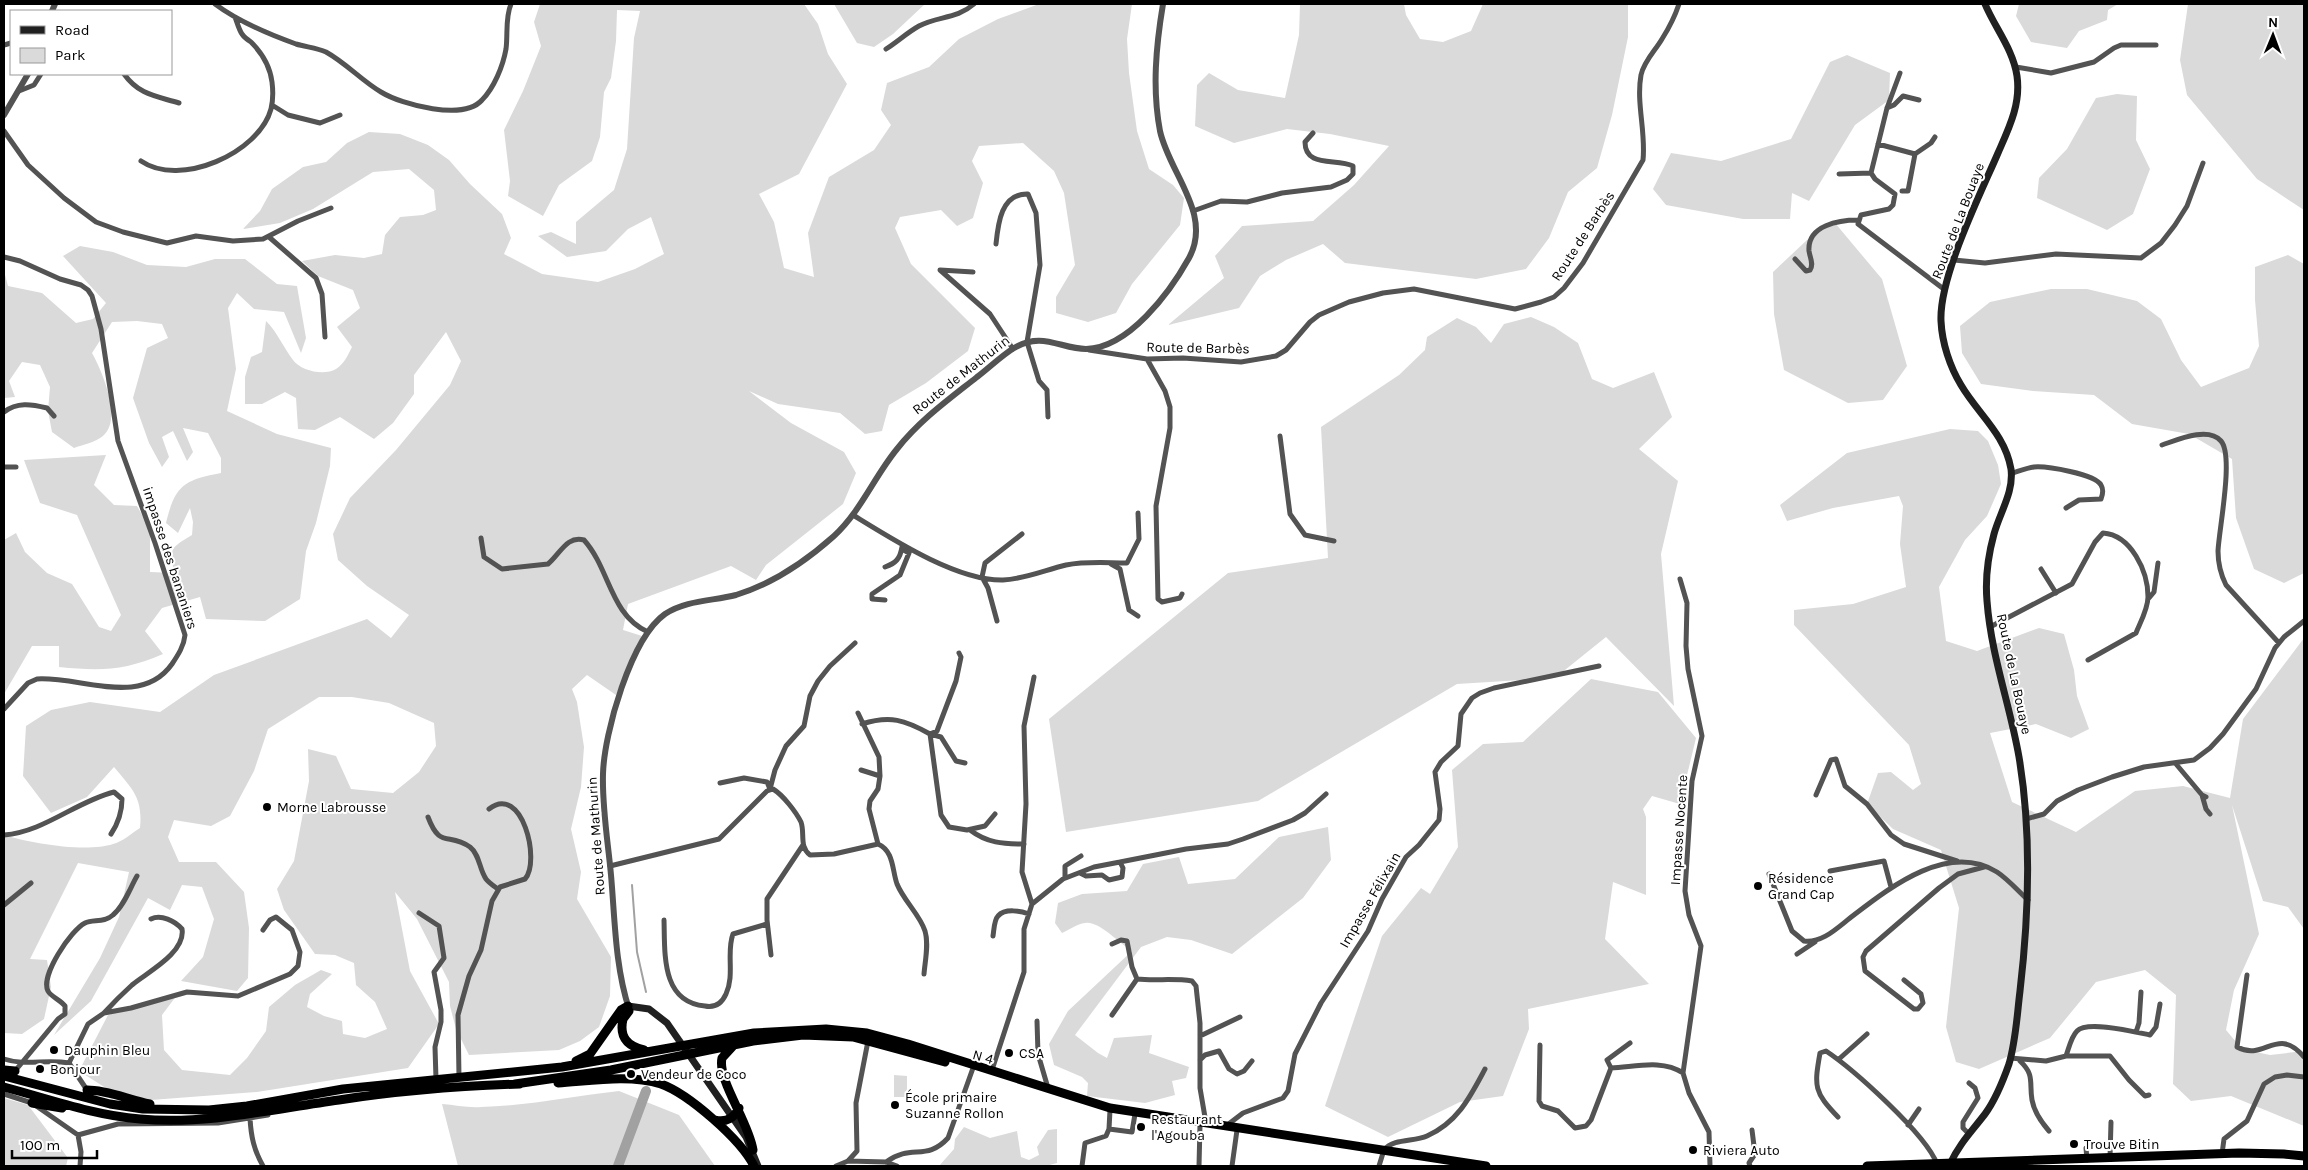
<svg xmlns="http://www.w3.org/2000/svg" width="2308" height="1170" font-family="Karla,sans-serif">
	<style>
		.green { fill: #dadada }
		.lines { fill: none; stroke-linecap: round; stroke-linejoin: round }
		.stream { stroke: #a1a1a1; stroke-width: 2 }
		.river { stroke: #a1a1a1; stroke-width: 10 }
		.minor { stroke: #535353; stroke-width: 5 }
		.tertiary { stroke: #535353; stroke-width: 6 }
		.secondary { stroke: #202020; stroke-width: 7 }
		.trunk { stroke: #000; stroke-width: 9 }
		.poi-dot { fill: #000; stroke: #fff; stroke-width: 2 }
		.labels { text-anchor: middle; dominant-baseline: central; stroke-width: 4; stroke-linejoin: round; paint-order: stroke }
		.street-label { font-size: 14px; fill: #000; stroke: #fff }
		.poi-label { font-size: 14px; fill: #000; stroke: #fff; text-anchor: start }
	</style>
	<rect width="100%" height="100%" fill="#fff"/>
	<!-- green -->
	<path class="green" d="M540,4H804L818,24L828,54L847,84L799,174L759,194L774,222L784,268L814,277L808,233L829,177L874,150L891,125L881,110L887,83L929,67L959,39L998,19L1039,4H1132L1127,39L1129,73L1137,131L1149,169L1173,185L1184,198L1180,225L1132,284L1116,313L1088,322L1056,313V297L1075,265L1064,193L1054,171L1023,143L979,146L972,161L983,183L973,218L957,226L941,210L900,217L895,228L911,264L975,328L968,351L926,383L889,405L882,431L865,434L840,413L778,404L749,391L791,423L844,452L856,473L843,504L766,565L756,580L731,566L628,604L623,630L642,636L616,695L587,675L572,689L577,702L584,747L581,787L571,829L581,872L577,899L611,957L610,996L599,1027L580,1041L559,1050L469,1055L456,1029L450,1006L449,982L417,919L395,892L410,971L439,1024L408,1068L257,1092L151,1100L109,1090L79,1071L108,1015L177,995L162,1015L164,1050L182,1070L230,1075L247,1058L266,1031L269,1007L295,985L321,970L332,974L310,994L307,1007L324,1016L342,1021L343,1034L365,1038L387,1029L375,1002L356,985L354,963L335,955L315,954L284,910L277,889L294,861L309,781L308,749L336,756L351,789L393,793L419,772L436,746L434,723L389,703L352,697H319L268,729L254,771L230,816L211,826L174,820L168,837L179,862H216L244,892L249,928L248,978L237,991L181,981L203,957L214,919L202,887L182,885L170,910L148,898L91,1001L54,1035L100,958L119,917L129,872L78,863L30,959L47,960L51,987L44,1019L22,1034L4,1033V835C30,843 86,853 113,844C122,842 132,833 140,828C143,797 132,789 114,767L87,797L51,813L23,776L26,726L51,710L90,702L160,712L214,675L367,619L391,638L409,615L367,586L338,560L333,534L350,498L396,450L450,385L461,361L446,332L414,375V394L393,423L374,439L340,417L315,430L298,429L296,398L285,392L262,404H245V377L251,357L262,352L266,321C278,333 283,347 293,360C301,371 324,376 336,369C344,364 348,355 352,347L337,327L360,308L353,290L318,276L302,261L335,255L364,258L382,254L385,235L400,217L423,215L436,210L434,190L409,169L373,172L313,209L280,223L243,229L260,211L272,189L303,167L326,162L347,143L369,132L400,134L428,145L449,160L470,184L502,214L511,238L504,254L542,274L598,282L635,269L664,254L651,217L628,229L606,251L567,257L538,236L551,232L576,244V222L614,190L627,149L634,38L640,11L617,10L616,41L611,78L604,92L600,137L592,161L559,185L543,216L508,196L510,181L504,130L523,91L541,46L534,22Z
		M834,4H925L893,34L874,47L857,43Z
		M1300,4H1404L1406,15L1420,39L1443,42L1471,31L1483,4H1628V37L1612,115L1597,168L1568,192L1549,238L1526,269L1476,279L1345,263L1323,244L1286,260L1260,276L1239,308L1168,325L1224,278L1215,256L1242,226L1313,221L1354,185L1389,146L1330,134L1287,129L1234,143L1195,126L1197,85L1209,73L1238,90L1285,98L1299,35Z
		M2019,4H2118L2108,10L2107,20L2079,31L2067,48L2031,42L2016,16Z
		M2188,4H2304V210L2257,179L2187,95L2180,60Z
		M1847,55L1890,73L1889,100L1855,125L1809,201L1792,193L1790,219H1743L1666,205L1653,189L1671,153L1721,161L1791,139L1830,62Z
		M2117,94L2137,96L2136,140L2150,169L2133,214L2107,230L2037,198L2039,178L2067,149L2096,98Z
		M1835,223L1882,279L1907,366L1883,400L1848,403L1784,370L1774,314L1773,272L1807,240Z
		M80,246L113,252L147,265L186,267L215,259H245L277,284L297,286L306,338L301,353L284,312L254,309L237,293L228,308L236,369L227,411L277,434L331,448L330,466L316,523L306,551L300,599L265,621L206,619L200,597L162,608L145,631L163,654C124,671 100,671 59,667V646H32L4,694V540L16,533L25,552L47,573L72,584L99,627L111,631L121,615L77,515L40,503L24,460L106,455L94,485L114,505L137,506L150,529V572L174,573C170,548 169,549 192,535L193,522L190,508L178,533L166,523C175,486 183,480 221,473V458L208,433L183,428L193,452L187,461L173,431L162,437L169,457L162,467L149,443L133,398L147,348L168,338L162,324L137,321L112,322L92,353C102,371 123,419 103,436C96,442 82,445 74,448L52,432L48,411L50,387L40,365L22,362L9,381L15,397L4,398V271L8,286L42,293L76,323L93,319L106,303L63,256Z
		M2288,255L2304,264V573L2284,583L2254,569L2236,518L2232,459L2189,434L2132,424L2094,395L2033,391L1981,384L1962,353L1960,326L1990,302L2051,289H2087L2137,301L2161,319L2181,360L2201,387L2249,368L2259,346L2255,300V267Z
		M1531,317L1554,327L1578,343L1592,379L1613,388L1654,372L1672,417L1639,449L1678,481L1661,554L1674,706L1606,637L1555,678L1457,684L1258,801L1066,832L1049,719L1228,573L1328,558L1321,427L1399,375L1425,350L1427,337L1457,318L1476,327L1491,343L1504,324Z
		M1950,429L1978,431L1988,441L1998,465L2001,484L1987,516L1965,540L1939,587L1946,641L1977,651L2039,628L2064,634L2074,670L2077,696L2089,729L2071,738L2036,724L1990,733L2012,802L2076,832L2135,791L2183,786L2230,798L2243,719L2304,638V929L2288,907L2263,901L2232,805L2259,934L2234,990L2226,1030L2242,1049L2270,1055L2304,1051V1126L2231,1096L2191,1101L2173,1084L2176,995L2145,970L2096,982L2050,1038L1979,1069L1956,1062L1946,1027L1959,908L1941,850L1893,829L1867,804L1878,773L1891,772L1913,790L1921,784L1909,745L1794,625V610L1853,604L1906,587L1900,544L1903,506L1899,496L1833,508L1787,521L1780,505L1847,453Z
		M1591,679L1658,692L1696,738L1680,804L1652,796L1643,809L1646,817V895L1613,882L1605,939L1649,984L1528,1009L1529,1029L1503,1096L1460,1102L1388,1137L1325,1106L1382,936L1421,888L1430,894L1458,847L1452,770L1483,744L1523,742Z
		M1328,827L1331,860L1303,898L1232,954L1191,940L1167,937L1141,947L1075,1035L1098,1053L1107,1058L1114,1038L1152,1035L1149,1053L1189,1067L1186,1078L1172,1081L1175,1095L1145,1103L1087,1096L1088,1083L1082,1077L1054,1065L1049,1044L1068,1011L1132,951C1119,943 1098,920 1085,923C1077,924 1069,930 1062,933L1055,923L1058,903L1082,894L1127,891L1143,864L1179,857L1188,884L1235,879L1279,837Z
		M894,1075L907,1076V1097H894Z
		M619,1091L679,1115L715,1166H458L442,1104C455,1105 468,1108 481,1107C527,1106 573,1096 619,1091Z
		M4,1098L28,1105L68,1158L66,1166H4Z
		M964,1127L990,1138L1017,1131L1021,1157L1029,1160L1039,1155L1037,1147L1048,1130L1057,1129V1163L1046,1166H934H939L954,1149L955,1139Z"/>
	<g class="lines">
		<!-- stream -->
		<path class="stream" d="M632,885L637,952L646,992"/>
		<!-- river -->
		<path class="river" d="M618,1166L646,1091"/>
		<!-- minor -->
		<path class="minor" d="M215,4C239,22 268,34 296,44C306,47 317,48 326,52C346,63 362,81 381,92C402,105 464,121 482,100C494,88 503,66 506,49C508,34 505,18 511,4
			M4,45L11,43
			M886,49C897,42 908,32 919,26C938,16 957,19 974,4
			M2016,67L2051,73L2094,62L2114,48L2121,45H2156
			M1900,73L1887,108L1871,173L1875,179L1895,194L1893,205L1889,209L1861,215L1858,224L1945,290
			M124,74C139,95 156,96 179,103
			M19,91L34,85L41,74
			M272,105L288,115L320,123L340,115
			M1887,108L1894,105L1903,96L1919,100
			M4,131L28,165L64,198L96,222L123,232L167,243L196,236L233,241L263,239L298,221L331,208
			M1878,144L1915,154L1908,191H1902
			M1915,154L1931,143L1935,137
			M141,161C180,188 259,153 271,109C273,101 273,90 272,82C270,66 262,53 251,42C248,40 244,37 242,34C239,30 237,22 235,17
			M1839,174L1871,173
			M1193,211L1221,201L1247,202L1282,193L1331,187L1347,180L1353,174V166C1336,158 1305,168 1305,142L1313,133
			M269,237L316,278L322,294L325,337
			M996,244C998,224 1001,193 1028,194L1036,213L1040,265L1027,342L1039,381L1047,390L1048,417
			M4,257L20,261L60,279L81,285L88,290L92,296L101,329L118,441L155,543L185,635C184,646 178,655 172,664C141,708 80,676 37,679L28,683L4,709
			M1795,259L1806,271L1810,270C1814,264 1810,258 1809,251C1807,225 1840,220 1858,220
			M1954,260L1985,263L2056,254L2141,258L2161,243L2175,225L2187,206L2203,163
			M973,272L940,270L990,314L1013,349
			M1089,350L1147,359L1183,358L1241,362L1276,356L1286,350L1310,322L1319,315L1349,302L1383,293L1414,289L1515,309L1541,302L1554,297L1564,288L1583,263L1643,160C1646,132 1636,103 1641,75C1644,61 1655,51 1662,39C1669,28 1675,16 1679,4
			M1147,359L1165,391L1170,407V428L1156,506L1158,599L1162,602L1180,598L1182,594
			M4,412C17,402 31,404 47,408L54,416
			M1280,436L1290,514L1305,535L1334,541
			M2162,445C2177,440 2208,426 2221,441C2234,456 2219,529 2218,551C2218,562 2221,575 2226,585L2279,643
			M4,467H16
			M2012,473C2019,471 2027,468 2034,467C2047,466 2095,474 2101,485C2104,490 2103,494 2101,499L2079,500L2066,508
			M853,515C892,539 957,581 1003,580C1025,579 1045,570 1066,565C1087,561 1106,563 1127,563L1139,539L1138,513
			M481,538L484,557L502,569L548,564C560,554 567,535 584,540C610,569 610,615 648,632
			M1111,564L1120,569L1129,610L1138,616
			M885,567C896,563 900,559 902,547
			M2041,569L2056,593
			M1680,579L1687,603L1686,646L1688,669L1702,736L1692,781L1685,891L1689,915L1701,946L1683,1073L1689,1093L1709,1132L1710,1166
			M2149,598L2154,592L2158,563
			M885,600L872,599V594L900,575L909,553L902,549
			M997,621L988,588L982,577L985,563L1022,534
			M1990,627L2072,584L2095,542L2103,533C2131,535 2148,571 2148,597C2148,609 2140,623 2136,633L2088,660
			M858,713L879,757L880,776L878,789L870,801L869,809L878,844
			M862,724C890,715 905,720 930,734L937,731L956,681L961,657L959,653
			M965,763L956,761L941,737L930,734L941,815L949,827L967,830L985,826L995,814
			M2176,764L2202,795L2206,797
			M861,770L880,776
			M720,783L744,778L767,782L770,789
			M770,789L775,770L786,746L804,726L810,696L818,681L830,666L855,643
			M1816,795L1831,760L1836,759L1845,786L1867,804L1891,835L1904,844L1957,861
			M2202,795L2206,809L2210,814
			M428,817C440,849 448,832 470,847C480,855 479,869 486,879C489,883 494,886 498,889
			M2026,819L2044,814L2057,801L2078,790L2112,777L2144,767L2194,760L2210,748L2223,734L2256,689L2275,648L2284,637L2304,621
			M970,830C987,843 1003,844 1024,844
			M4,835C44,832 75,802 114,792L122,799C122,812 119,822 111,834
			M1120,862L1186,849L1228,844L1243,839L1293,820L1305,813L1326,794
			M610,866L719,839L767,791L773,789C783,795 796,812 801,822C805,833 799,847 810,855L834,854L878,844C894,851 892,870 897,884C904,901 920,915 925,931C929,944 925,961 924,974
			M1830,871L1884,861L1891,887
			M1769,874L1792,931L1804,941C1822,943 1836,929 1850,918C1888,889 1947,841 1997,872C2009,880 2018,891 2028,900
			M1065,878V866L1081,856
			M1032,904L1063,879L1094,867L1120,862L1123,868L1122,877L1109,880L1102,875L1086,876L1080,873
			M4,905L31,883
			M419,913L439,926L444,958L434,972L441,1010V1022L435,1047L436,1079
			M664,920C665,954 661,1002 705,1006C715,1008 722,1003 726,994C735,975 726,952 733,934L767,924
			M993,936C994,930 994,920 998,916C1005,908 1021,911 1029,914
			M1112,944L1121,940L1127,941L1132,967L1137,979
			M1797,954L1815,942
			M771,955L767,920V899L803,845
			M2247,975L2237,1047C2265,1062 2277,1025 2304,1057
			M1137,979C1155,981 1174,978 1192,981L1196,986L1200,1023V1088L1206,1123
			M1904,980L1921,994L1923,1003L1918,1009H1914L1865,971L1863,957L1866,951L1939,888L1958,874L1984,867
			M104,1013C113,1003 122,994 132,985C146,973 186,953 182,929C175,921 161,914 151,919
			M1112,1015L1137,979
			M1037,1021L1038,1054L1048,1088
			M2136,1032L2139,1023L2141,992
			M1200,1036L1240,1017
			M1630,1043L1607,1060L1611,1068C1635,1067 1662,1059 1683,1073
			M1540,1045L1539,1101L1542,1106L1558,1111L1575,1128L1586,1126L1591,1120L1611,1068
			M2066,1056H2110L2129,1080L2145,1096L2149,1095
			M2010,1058L2046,1061L2066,1056C2069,1048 2071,1037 2077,1031C2087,1020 2135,1032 2150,1035L2156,1027L2160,1004
			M4,1059C25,1066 46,1059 69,1063L87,1090
			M1839,1059L1867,1034
			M1200,1060L1205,1055L1219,1051L1229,1069L1237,1074L1244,1071L1252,1061
			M2020,1061C2035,1075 2029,1082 2032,1100C2034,1111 2042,1123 2049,1131
			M69,1063L88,1024L104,1013L131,1008L187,992L238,996L290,974L298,966L300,952L292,930L276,917L270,920L263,930
			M992,1070L1024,972V929L1032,904L1022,872L1026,804L1024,726L1034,677
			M15,1071L58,1019L65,1014V1006C61,1000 51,997 48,991C40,976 71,930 85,923C93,919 104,923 113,915C124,906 130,888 137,876
			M459,1077L458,1015L469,976L481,950L492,901L500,887L525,879C541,861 522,783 489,809
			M4,1094L32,1103L78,1135L118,1124L218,1123L268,1115
			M1838,1117C1814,1092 1814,1087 1820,1053L1826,1051C1853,1069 1926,1134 1937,1164
			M250,1118C251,1137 254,1150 263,1166
			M1908,1125L1919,1109
			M1226,1126L1243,1113L1283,1098L1288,1091L1295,1054L1321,1003L1368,931L1382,899L1406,857L1419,845L1439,820L1440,809L1435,772L1441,762L1458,746L1461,714L1472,698L1480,693L1494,688L1599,666
			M1109,1129L1132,1132L1135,1114
			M1968,1133L1963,1128V1122L1978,1098L1975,1088L1969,1083
			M78,1135L81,1152L80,1166
			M2086,1148L2087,1160
			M1384,1150C1394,1138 1414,1142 1427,1136C1458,1122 1470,1097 1485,1069
			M2222,1154L2224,1139L2247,1121L2264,1084L2275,1077L2287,1075L2304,1077
			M2110,1158L2111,1122
			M848,1161L886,1162L897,1166
			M886,1162C912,1143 926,1162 948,1138L973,1068
			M836,1166L848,1161L857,1151L856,1103L868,1041
			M1082,1166L1085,1143L1106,1136L1109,1129L1110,1110
			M1199,1166L1200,1125
			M1232,1166L1237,1130
			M1379,1166L1383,1153
			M1750,1166L1749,1163L1755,1154L1752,1130"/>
		<!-- tertiary -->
		<path class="tertiary" d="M52,11L55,4
			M4,115L28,74
			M629,1009C615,966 615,920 611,875C608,842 602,808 603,774C604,733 631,638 665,614C686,600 713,601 736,595C772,584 806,561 834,536C861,511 874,477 897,449C920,420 948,400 977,377C989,368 1001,356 1014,348C1042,331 1061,349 1086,349C1129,348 1170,292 1189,258C1213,214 1169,173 1160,131C1152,89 1156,46 1163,4"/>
		<!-- secondary -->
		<path class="secondary" d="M628,1006L649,1009L667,1023L746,1137L758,1166
			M1950,1164C1959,1144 1972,1131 1985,1114C1996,1099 2003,1081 2009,1064C2016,1040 2017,1015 2020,991C2029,914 2032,834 2019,757C2010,705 1991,655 1987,601C1985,578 1988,556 1994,534C2000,512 2014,492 2011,469C2005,434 1978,414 1961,385C1950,367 1942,343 1941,321C1939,277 1980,195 1998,153C2009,128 2021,104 2017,76C2013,49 1995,28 1985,4"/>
		<!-- trunk -->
		<path class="trunk" d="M629,1011L623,1019C619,1037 627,1046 644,1050
			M733,1046L722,1058C717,1080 749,1122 753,1150
			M576,1061L590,1054L621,1010L628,1006
			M4,1070L15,1071
			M4,1076L110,1104L143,1109L209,1110L247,1106L343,1089L562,1067L754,1033L826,1029L867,1033L908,1044L1110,1108L1486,1166
			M558,1083C590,1081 629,1074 661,1084C689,1094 741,1140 754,1166
			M515,1084L611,1070L753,1041L803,1035L853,1037L945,1062
			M4,1087C49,1099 93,1115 140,1119C207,1125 273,1109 339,1100C398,1091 460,1086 520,1084
			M87,1090C108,1090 129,1100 150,1104
			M32,1103L62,1108
			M715,1120C726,1123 734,1118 739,1108
			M1867,1166L2239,1153L2284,1154L2304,1156"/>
	</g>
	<!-- markers -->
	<g class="poi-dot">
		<circle cx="267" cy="807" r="5"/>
		<circle cx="1758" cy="886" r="5"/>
		<circle cx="54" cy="1050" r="5"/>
		<circle cx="1009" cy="1053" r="5"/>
		<circle cx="40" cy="1069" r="5"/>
		<circle cx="631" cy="1074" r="5"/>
		<circle cx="895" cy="1105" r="5"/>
		<circle cx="1141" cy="1127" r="5"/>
		<circle cx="2074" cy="1144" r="5"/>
		<circle cx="1693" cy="1150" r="5"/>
	</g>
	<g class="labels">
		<!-- street labels -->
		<g class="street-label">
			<text transform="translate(1958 221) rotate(-69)">Route de La Bouaye</text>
			<text transform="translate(1583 236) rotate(-57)">Route de Barbès</text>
			<text transform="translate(1198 348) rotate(1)">Route de Barbès</text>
			<text transform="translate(961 375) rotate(-38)">Route de Mathurin</text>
			<text transform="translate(170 558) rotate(72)">impasse des bananiers</text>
			<text transform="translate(2014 674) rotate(78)">Route de La Bouaye</text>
			<text transform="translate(1679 830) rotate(-86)">Impasse Nocente</text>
			<text transform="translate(596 836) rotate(-94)">Route de Mathurin</text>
			<text transform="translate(1370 900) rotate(-60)">Impasse Félixain</text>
			<text transform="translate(983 1057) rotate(16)">N 4</text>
		</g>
		<!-- poi labels -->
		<g class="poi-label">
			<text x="277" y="807">Morne Labrousse</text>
			<text x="1768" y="878">Résidence<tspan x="1768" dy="16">Grand Cap</tspan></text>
			<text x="64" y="1050">Dauphin Bleu</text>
			<text x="1019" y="1053">CSA</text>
			<text x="50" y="1069">Bonjour</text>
			<text x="641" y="1074">Vendeur de Coco</text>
			<text x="905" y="1097">École primaire<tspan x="905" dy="16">Suzanne Rollon</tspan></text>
			<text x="1151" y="1119">Restaurant<tspan x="1151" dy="16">l'Agouba</tspan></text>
			<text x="2084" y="1144">Trouve Bitin</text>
			<text x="1703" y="1150">Riviera Auto</text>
		</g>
	</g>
	<!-- border -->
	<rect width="2308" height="1170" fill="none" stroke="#000000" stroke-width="10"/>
	<!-- legend -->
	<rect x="10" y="10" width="162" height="65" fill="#ffffff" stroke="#999999"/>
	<rect x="20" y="26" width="25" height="8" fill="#202020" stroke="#999999"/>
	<text x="55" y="35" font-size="15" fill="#000000">Road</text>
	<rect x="20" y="48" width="25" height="15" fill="#dadada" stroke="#999999"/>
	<text x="55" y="60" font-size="15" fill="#000000">Park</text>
	<!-- north arrow -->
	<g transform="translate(2273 35) rotate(1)" stroke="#ffffff" stroke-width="4" paint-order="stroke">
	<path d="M0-4L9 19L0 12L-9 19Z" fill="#000000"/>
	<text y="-8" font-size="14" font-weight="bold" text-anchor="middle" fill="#000000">N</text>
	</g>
	<!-- scale -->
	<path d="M12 1150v8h85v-8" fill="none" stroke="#000000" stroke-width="2.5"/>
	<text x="20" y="1150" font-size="15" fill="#000000" stroke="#ffffff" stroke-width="4" paint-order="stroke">100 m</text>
</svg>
